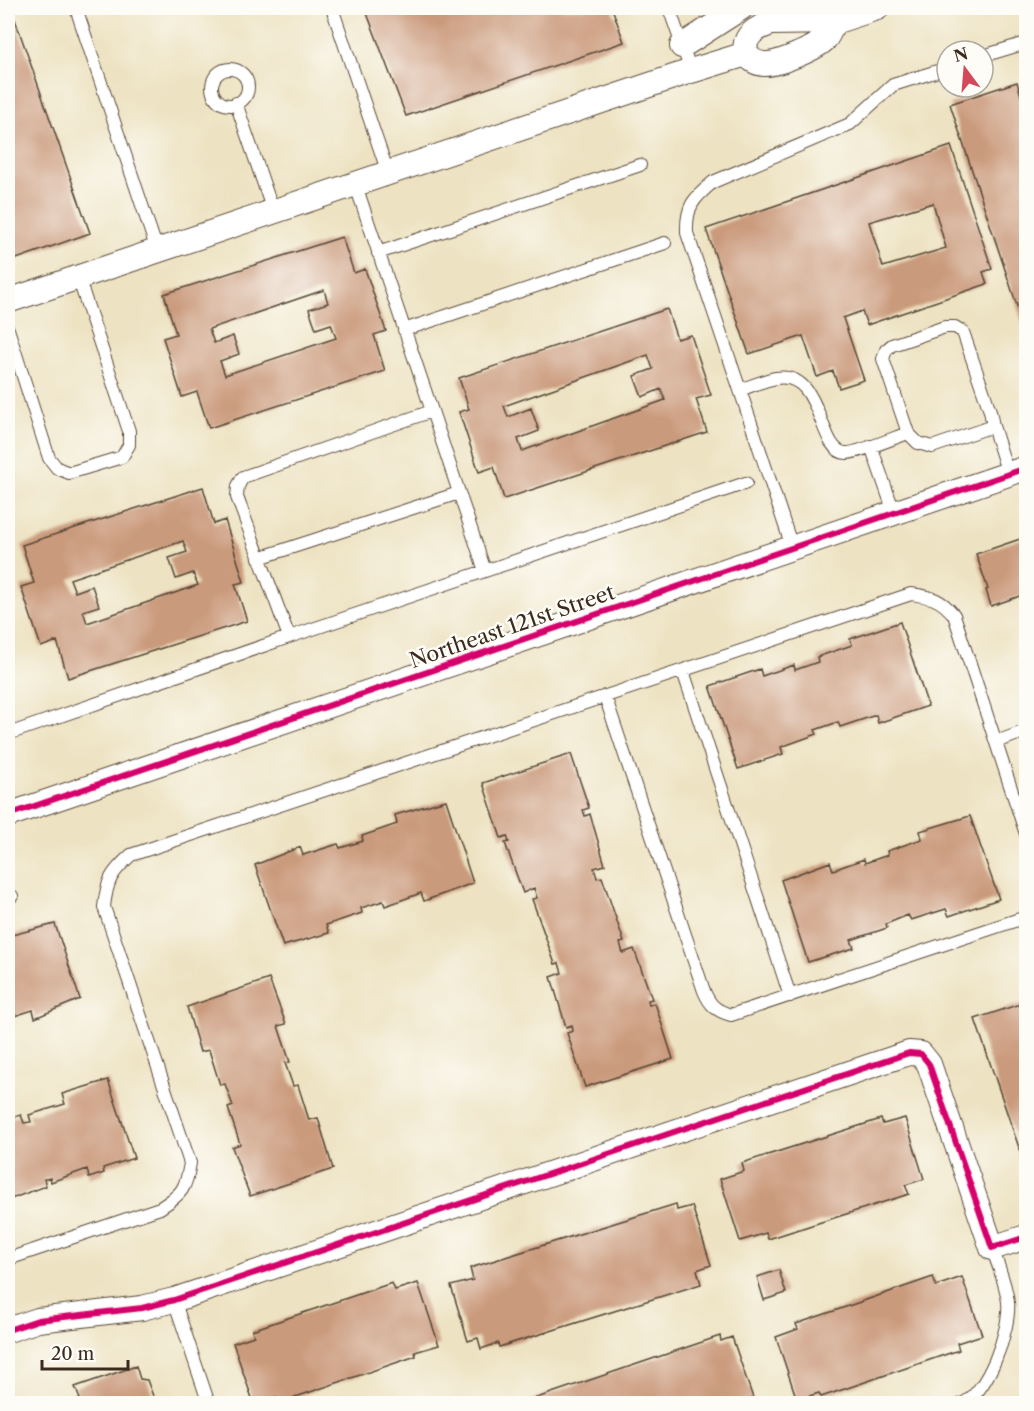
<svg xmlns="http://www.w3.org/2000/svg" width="1034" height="1411" font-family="'Libre Caslon Text',serif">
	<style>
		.building { fill: #ca9a7b; fill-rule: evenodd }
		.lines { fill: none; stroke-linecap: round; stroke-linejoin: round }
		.lane-casing { stroke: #564636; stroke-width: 14 }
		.street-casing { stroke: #564636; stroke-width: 26 }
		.lane { stroke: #fff; stroke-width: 12 }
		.street { stroke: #fff; stroke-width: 24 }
		.cycleway-casing { stroke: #fdfcf7; stroke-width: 10 }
		.cycleway { stroke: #d6006c; stroke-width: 6 }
		.labels { text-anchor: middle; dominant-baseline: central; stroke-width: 5; stroke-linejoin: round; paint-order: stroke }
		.street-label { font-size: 21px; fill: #3b2a1e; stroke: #fdfcf7 }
	</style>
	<rect width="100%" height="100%" fill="#fdfcf7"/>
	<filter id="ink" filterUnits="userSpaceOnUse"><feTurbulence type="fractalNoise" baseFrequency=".0167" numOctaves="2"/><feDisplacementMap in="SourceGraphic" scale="12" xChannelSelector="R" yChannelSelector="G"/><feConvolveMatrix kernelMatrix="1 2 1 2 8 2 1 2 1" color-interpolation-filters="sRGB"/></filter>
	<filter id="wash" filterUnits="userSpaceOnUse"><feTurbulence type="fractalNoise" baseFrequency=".008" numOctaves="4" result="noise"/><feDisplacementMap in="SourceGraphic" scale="24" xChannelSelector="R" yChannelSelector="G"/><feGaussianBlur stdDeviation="1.35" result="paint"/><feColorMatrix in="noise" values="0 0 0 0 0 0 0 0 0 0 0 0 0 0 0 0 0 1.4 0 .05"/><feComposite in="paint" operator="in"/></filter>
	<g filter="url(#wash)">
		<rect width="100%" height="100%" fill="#ede2c1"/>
		<g id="blocks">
			<!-- building -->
			<path class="building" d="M8,8h3l79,225 -82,29z
				M365,8h247l12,34 -218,74z
				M1017,82l9,30v221l-76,-229z
				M951,146l41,123 -9,3 4,12 -120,41 -5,-14 -19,7 21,62 -25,8 -6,-17 -16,6 -14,-41 -54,18 -43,-125zM933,203l13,45 -63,19 -14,-45z
				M342,237l12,36 11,-4 21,62 -12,4 11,36 -176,57 -12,-36 -15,5 -19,-59 13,-4 -12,-40zM324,290l4,13 -19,6 7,20 15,-5 5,14 -111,37 -5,-14 19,-7 -6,-18 -19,7 -5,-14z
				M667,309l10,30 14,-4 20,60 -15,4 11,33 -203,67 -10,-32 -15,5 -20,-60 10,-3 -10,-31zM648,355l5,14 -19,7 8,21 19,-8 4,11 -143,51 -4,-12 21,-8 -8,-23 -23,9 -4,-11z
				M203,487l11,37 11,-4 19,62 -9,2 12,37 -179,57 -11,-37 -16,6 -20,-60 13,-4 -12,-38zM183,541l4,11 -18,6 7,21 17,-6 5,12 -111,38 -4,-12 16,-5 -7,-20 -17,6 -5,-13z
				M1026,537v57l-35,12 -5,-16 2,-1 -12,-35z
				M900,622l28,84 -50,17 -2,-8 -36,12 -2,-5 -23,8 2,4 -36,13 2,7 -45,15 -28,-83 50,-17 2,7 32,-11 1,5 23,-8 -1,-5 35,-12 -2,-6z
				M571,754l18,54 -6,2 2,6 5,-2 15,51 -11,3 3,10 5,-1 22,65 -4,1 3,10 11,-4 18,50 -4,1 1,5 6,-2 18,56 -88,28 -18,-54 6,-2 -1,-6 -6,2 -15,-50 11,-4 -3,-10 -4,1 -23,-65 5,-1 -3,-10 -11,5 -18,-50 4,-1 -2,-6 -6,2 -18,-55z
				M446,800l27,83 -49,18 -3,-8 -36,13 -2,-5 -22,7 1,5 -36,12 3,8 -46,13 -28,-81 45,-18 3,8 35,-11 2,4 23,-7 -1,-5 35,-12 -2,-9z
				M970,816l29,83 -50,17 -3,-7 -35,11 -3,-5 -22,9 1,4 -36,12 3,8 -46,14 -27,-82 49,-18 3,8 31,-11 1,4 23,-8 -1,-4 35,-12 -2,-8z
				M55,924l25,75 -45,19 -2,-8 -25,8v-72l2,-1 -2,-9z
				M269,979l17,45 -8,2 12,36 -5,1 8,23 5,-1 11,35 9,-2 15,51 -83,27 -18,-49 8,-3 -12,-36 5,-2 -8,-22 -5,1 -11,-35 -9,2 -13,-45z
				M1026,1002v166l-51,-149z
				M108,1080l26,78 -31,10 1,5 -15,5 -2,-9 -36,13 -1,-4 -6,1 2,7 -38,14v-81l13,-4 3,8 7,-1 -2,-7 36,-11 -3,-10z
				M905,1118l19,61 -19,6 4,9 -141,45 -2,-6 -26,8 -20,-62 24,-8 -2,-8 139,-44 2,5z
				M676,1204l1,6 15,-4 19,59 -14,5 4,14 -202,63 -1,-4 -17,6 -3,-11 -10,3 -17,-55 22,-6 -3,-12z
				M779,1270l7,23 -22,7 -7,-23z
				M933,1277l3,9 26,-9 20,58 -25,8 2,7 -138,47 -2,-4 -22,7 -21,-63 22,-8 -2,-5z
				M392,1283l3,7 23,-7 21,62 -24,7 1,4 -138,47 -2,-6 -22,7 -21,-61 21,-7 -2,-6z
				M720,1336l1,5 11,-4 21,61 -12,4 1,2h-223z
				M136,1366l4,13 7,1 9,24h-87l11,-5 -5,-12z"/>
		</g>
	</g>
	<g filter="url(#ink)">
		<use href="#blocks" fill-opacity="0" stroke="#564636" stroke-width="1.5"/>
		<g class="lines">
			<defs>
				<path id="lane" d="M76,8l81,242
					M332,8l56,165
					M669,8l22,63
					M983,56l43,-13
					M212 87a18 18 0 1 1 36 0a18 18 0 1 1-36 0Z
					M236,103l37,108
					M378,253l262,-88
					M8,329l41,129 8,10 12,5 53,-16 7,-12v-14l-51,-154
					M404,330l261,-87
					M740,390l-53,-157c-1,-27 6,-34 26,-51l137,-58 43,-39 54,-17
					M432,411l53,160
					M908,433l10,10 14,4 61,-21
					M871,446l23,66
					M792,547l-52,-157c11,-4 24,-10 36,-12 48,-8 41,74 70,75 10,1 50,-16 62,-20l-25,-74 3,-9 6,-5 53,-18h10l8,5 27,79 3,15 15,48
					M259,558l200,-65
					M289,637l-52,-140 1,-11 5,-9 189,-66 -77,-228
					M683,671l107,325
					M605,696l99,295c6,15 13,20 27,24l295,-98
					M8,734l281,-97 457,-154
					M996,742l30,-11
					M8,897l4,-1
					M8,1259l152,-51c22,-14 26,-19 30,-45l-86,-256c3,-27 7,-34 27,-52l780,-261c20,3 29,4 43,21l72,219
					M174,1300l35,104
					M961,1404c26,-9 50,-75 47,-102 -2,-18 -10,-37 -16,-54"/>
				<path id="street" d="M834,22c-3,6 -5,12 -9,17 -8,9 -48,26 -61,25 -16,-1 -25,-17 -13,-30 5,-6 13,-8 20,-11l63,-1 43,-14
					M682,46l59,-38
					M8,301l683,-230 55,-17
					M8,815l1018,-347
					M8,1330l30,-10 104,-12 32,-8 735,-247 12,1 8,10 63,184 34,-11"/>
			</defs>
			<!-- lane casing -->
			<use href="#lane" class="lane-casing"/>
			<!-- street casing -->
			<use href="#street" class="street-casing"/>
			<!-- lane -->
			<use href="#lane" class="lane"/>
			<!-- street -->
			<use href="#street" class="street"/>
			<defs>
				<path id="cycleway" d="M8,815l1018,-347
					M8,1330l30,-10 104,-12 32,-8 735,-247 12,1 8,10 63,184 34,-11"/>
			</defs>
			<!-- cycleway casing -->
			<use href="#cycleway" class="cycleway-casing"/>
			<!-- cycleway -->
			<use href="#cycleway" class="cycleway"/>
		</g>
	</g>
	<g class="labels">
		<!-- street labels -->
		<g class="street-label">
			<text transform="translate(512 626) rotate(-19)">Northeast 121st Street</text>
		</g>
	</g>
	<!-- margin -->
	<rect width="1034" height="1411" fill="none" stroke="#fdfcf7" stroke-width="30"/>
	<!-- north arrow -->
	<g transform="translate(965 69) rotate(344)"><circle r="28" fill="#fdfcf7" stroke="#afa8a0" stroke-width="1.5"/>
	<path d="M0-4.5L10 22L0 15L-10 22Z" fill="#d1495b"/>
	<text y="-9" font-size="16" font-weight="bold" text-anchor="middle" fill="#3b2a1e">N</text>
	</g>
	<!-- scale -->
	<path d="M42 1360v9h86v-9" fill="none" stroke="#3b2a1e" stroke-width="3"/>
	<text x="51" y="1360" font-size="18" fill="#3b2a1e" stroke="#fdfcf7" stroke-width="4.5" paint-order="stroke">20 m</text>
</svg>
